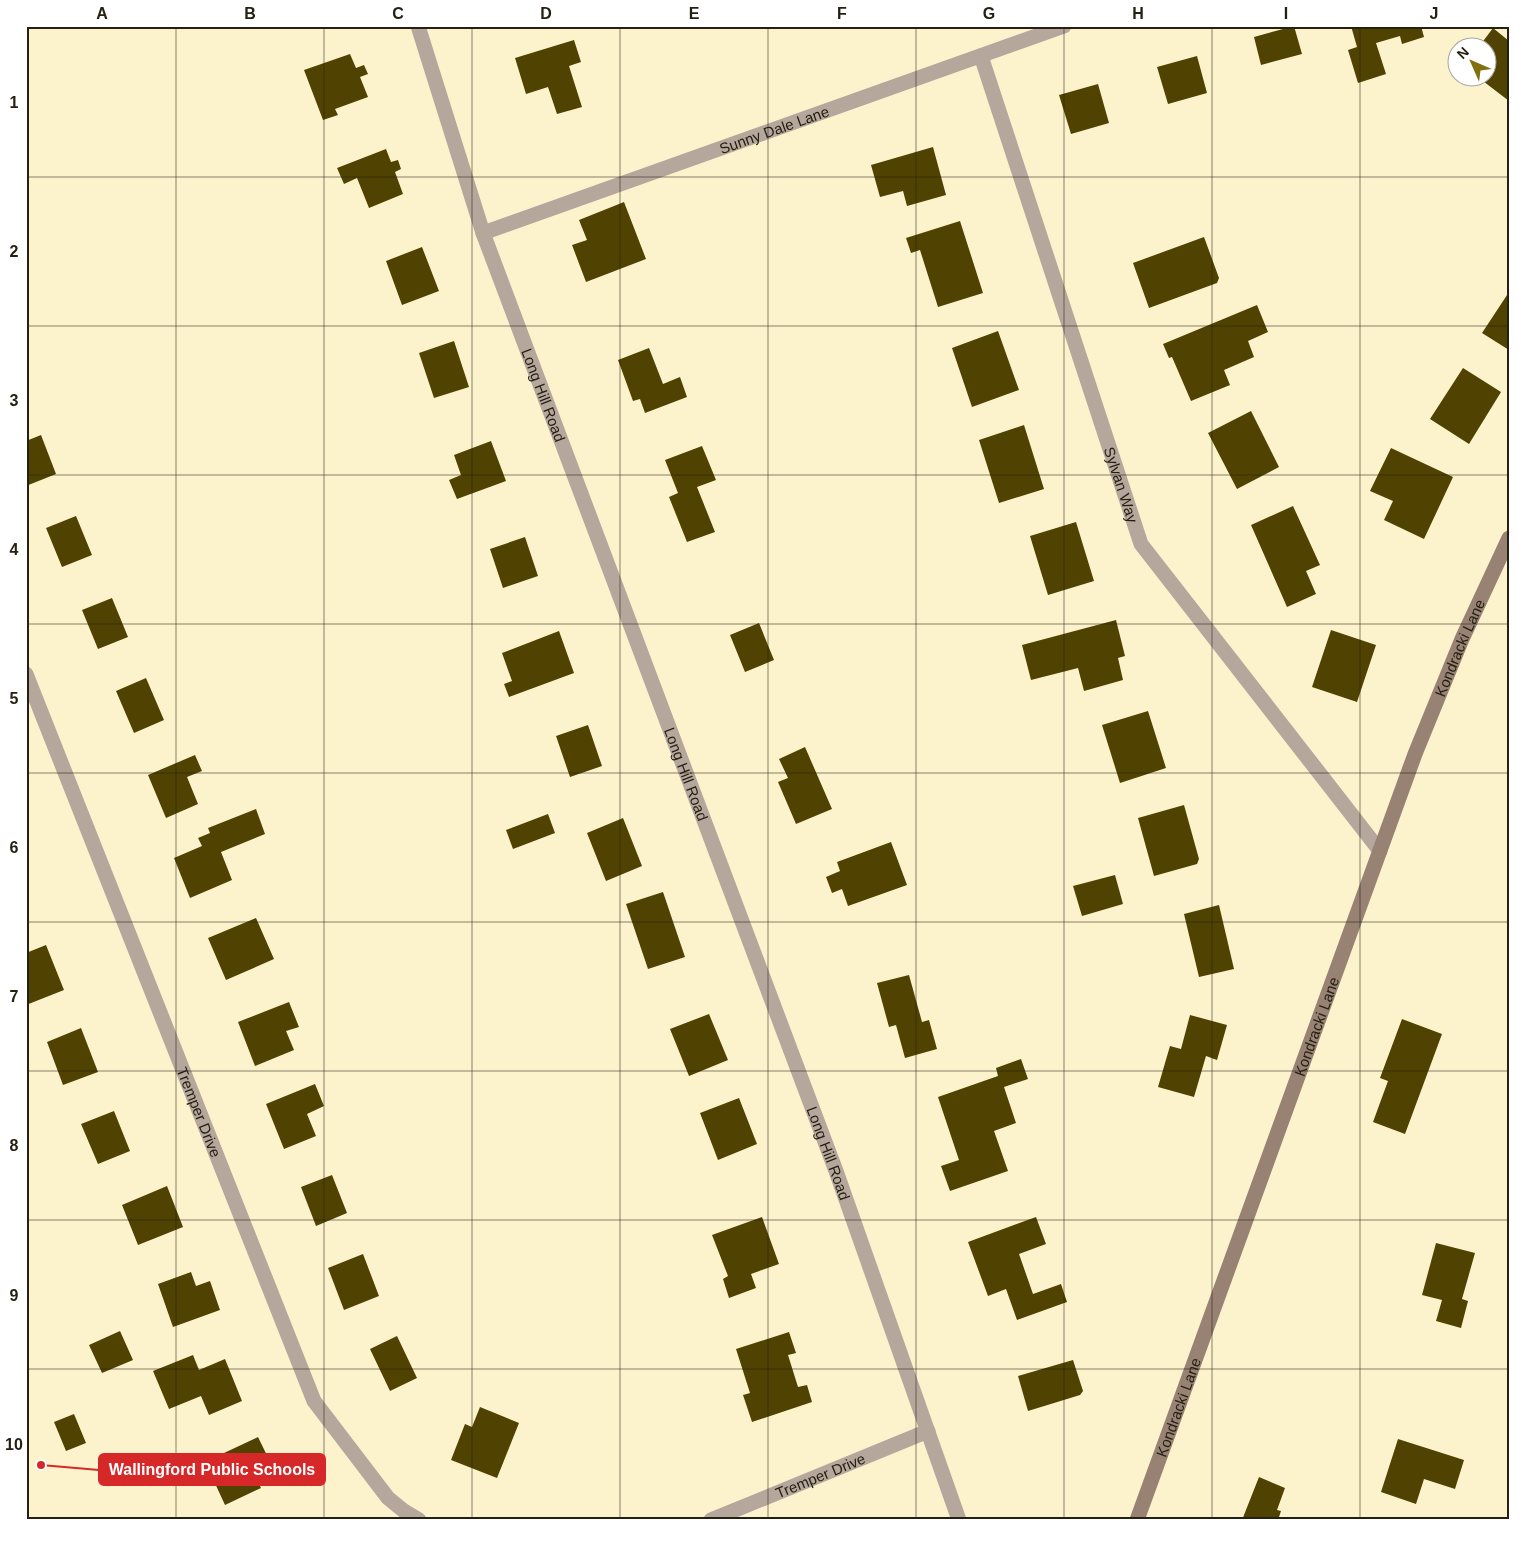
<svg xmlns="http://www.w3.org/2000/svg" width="1535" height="1546" font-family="Arial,sans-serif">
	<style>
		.building { fill: #504200 }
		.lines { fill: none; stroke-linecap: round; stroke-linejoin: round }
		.minor { stroke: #b6a79d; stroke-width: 15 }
		.secondary { stroke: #988274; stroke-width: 15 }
		.grid { fill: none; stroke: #242012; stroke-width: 1; stroke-opacity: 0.55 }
		.labels { text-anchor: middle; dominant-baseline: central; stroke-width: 5; stroke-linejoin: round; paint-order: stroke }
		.street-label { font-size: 15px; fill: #242012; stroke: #fff }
		.leader { fill: none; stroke: #d62828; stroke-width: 2 }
		.callout-dot { fill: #d62828; stroke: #fff; stroke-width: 2 }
		.callout { fill: #d62828; stroke: #d62828; stroke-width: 2 }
		.callout-label { font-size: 16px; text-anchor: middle; font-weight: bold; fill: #fff }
		.neatline { fill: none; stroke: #242012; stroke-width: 2 }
		.grid-label { font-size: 16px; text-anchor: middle; font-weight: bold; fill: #242012 }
	</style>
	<rect width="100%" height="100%" fill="#fcf3cd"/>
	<!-- building -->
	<path class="building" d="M1294,26l8,28 -41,11 -7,-28z
		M1351,26h70l3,11 -22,7 -2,-8 -24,7 10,31 -28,9 -10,-33 9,-3z
		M1493,28l16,13v60l-30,-23h9v-30h-10z
		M574,40l7,22 -12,4 13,41 -25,7 -9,-27 -22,7 -11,-36z
		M350,54l6,14 8,-3 4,9 -8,3 8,20 -33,12 3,6 -15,5 -19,-50z
		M1197,56l10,37 -39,11 -11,-37z
		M1098,84l11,39 -38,11 -12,-39z
		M933,147l13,48 -39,11 -4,-15 -23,6 -9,-32z
		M386,149l5,13 7,-2 3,9 -6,3 8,22 -34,14 -12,-30 -13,6 -7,-16z
		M624,202l22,57 -60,23 -14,-37 15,-5 -8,-20z
		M960,221l23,72 -45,14 -18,-57 -9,3 -5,-15z
		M1204,237l15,41 -2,5 -68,25 -16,-45z
		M422,247l17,44 -37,14 -16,-44z
		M1509,292v58l-27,-17z
		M1257,305l11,27 -20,9 6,16 -30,13 6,15 -39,16 -19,-44 -3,1 -6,-14z
		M998,331l21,59 -47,17 -20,-59z
		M454,341l15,46 -35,11 -15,-45z
		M649,348l14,36 17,-7 7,20 -42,16 -5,-14 -7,2 -15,-41z
		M1463,368l38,24 -32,52 -39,-25z
		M1251,411l28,56 -42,22 -29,-56z
		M1024,425l20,64 -45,14 -20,-63z
		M41,435l15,39 -30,12v-45z
		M491,441l15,40 -49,18 -8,-19 12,-5 -7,-20z
		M702,446l14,34 -19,7 18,45 -28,10 -18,-45 9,-4 -13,-33z
		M1391,448l62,29 -29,62 -40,-19 9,-19 -23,-10z
		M1293,506l27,59 -14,6 10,23 -29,13 -36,-82z
		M76,516l16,39 -30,12 -16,-39z
		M1076,522l18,59 -46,14 -18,-59z
		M525,537l13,39 -35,12 -13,-39z
		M112,598l16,39 -30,12 -16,-39z
		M1116,620l9,36 -7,2 5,22 -39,11 -6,-23 -47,12 -9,-35z
		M759,623l15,37 -29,12 -15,-37z
		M1331,630l45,15 -19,57 -45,-15z
		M559,631l15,42 -65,24 -5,-13 8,-3 -10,-28z
		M146,678l18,42 -30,13 -18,-42z
		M1148,711l18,57 -46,15 -18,-58z
		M588,725l14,41 -32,11 -14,-41z
		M805,747l27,62 -36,15 -18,-42 10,-4 -9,-19z
		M195,755l7,16 -15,6 11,27 -32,14 -18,-43z
		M1184,805l15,54 -2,5 -43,12 -16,-58z
		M256,809l9,25 -44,18 11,28 -42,18 -16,-40 28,-12 -4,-8 12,-5 -2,-5z
		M548,814l7,19 -42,16 -7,-19z
		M623,818l19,48 -36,15 -19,-48z
		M891,842l16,43 -59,21 -6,-17 -10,4 -6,-16 14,-6 -3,-9z
		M1115,875l8,29 -41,12 -9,-30z
		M663,892l22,65 -37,12 -22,-65z
		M1219,905l15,64 -35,8 -15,-63z
		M256,918l18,41 -48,21 -18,-42z
		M46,945l18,45 -38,15v-52z
		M909,975l13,47 7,-2 8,29 -32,9 -9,-33 -7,2 -12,-44z
		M289,1002l10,25 -13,4 8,19 -39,16 -17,-44z
		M709,1014l19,46 -39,16 -19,-47z
		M1190,1015l37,10 -10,35 -11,-4 -12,41 -36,-10 12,-41 11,3z
		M1402,1019l40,15 -37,100 -32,-12 15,-41 -8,-3z
		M81,1028l17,44 -35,13 -16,-43z
		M1021,1059l7,20 -24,8 12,36 -22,8 14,40 -58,20 -9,-25 18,-6 -21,-63 60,-21 -2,-8z
		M315,1084l9,22 -17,8 9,22 -32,13 -18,-45z
		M739,1098l18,46 -39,16 -18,-47z
		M114,1111l16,40 -32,13 -17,-40z
		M332,1175l15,38 -31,13 -15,-39z
		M167,1186l16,41 -45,18 -16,-40z
		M762,1217l17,47 -28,10 5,14 -27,10 -6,-19 5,-3 -16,-41z
		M1036,1217l10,27 -27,10 14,40 28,-10 6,18 -50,18 -11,-31 -18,7 -20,-54z
		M1436,1243l39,10 -13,46 6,2 -7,27 -25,-7 6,-21 -20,-5z
		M363,1254l16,42 -35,14 -16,-42z
		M191,1272l5,14 14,-5 10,29 -47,17 -15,-43z
		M120,1331l13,29 -31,13 -13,-28z
		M789,1332l7,21 -8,2 10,32 9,-2 5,17 -60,20 -9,-27 7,-2 -14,-44z
		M397,1336l20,42 -27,13 -20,-42z
		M193,1355l6,15 26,-11 17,42 -33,14 -8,-19 -32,13 -16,-38z
		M1073,1360l10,31 -3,4 -52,16 -10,-35z
		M480,1407l39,16 -22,55 -46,-18 14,-36 7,3z
		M74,1414l12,29 -20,8 -12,-29z
		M258,1437l19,39 -18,8 2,4 -36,17 -12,-26 19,-9 -8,-17z
		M1398,1439l66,21 -9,29 -31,-10 -8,25 -35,-12z
		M1259,1477l26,11 -8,22 4,1 -3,9h-36z"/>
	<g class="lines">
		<!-- minor -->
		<g class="minor">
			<path id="s1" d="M418,26l65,207 353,938 123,349"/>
			<path id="s2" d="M981,56l160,488 239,307"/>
			<path id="s3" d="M483,233l581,-207"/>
			<path id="s4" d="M26,674l288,727 74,97 16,13 15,9"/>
			<path id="s5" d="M711,1520l217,-89"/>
		</g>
		<!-- secondary -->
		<path class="secondary" id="s6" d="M1137,1520l278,-766 47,-115 47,-101"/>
	</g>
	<!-- grid -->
	<path class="grid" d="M176,26v1494M324,26v1494M472,26v1494M620,26v1494M768,26v1494M916,26v1494M1064,26v1494M1212,26v1494M1360,26v1494M26,177h1483M26,326h1483M26,475h1483M26,624h1483M26,773h1483M26,922h1483M26,1071h1483M26,1220h1483M26,1369h1483"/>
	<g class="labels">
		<!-- street labels -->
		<g class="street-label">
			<text stroke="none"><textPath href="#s3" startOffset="309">Sunny Dale Lane</textPath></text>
			<text stroke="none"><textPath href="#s1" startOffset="390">Long Hill Road</textPath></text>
			<text stroke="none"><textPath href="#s2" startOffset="451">Sylvan Way</textPath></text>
			<text stroke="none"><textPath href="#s6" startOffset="930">Kondracki Lane</textPath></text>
			<text stroke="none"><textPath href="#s1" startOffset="795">Long Hill Road</textPath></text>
			<text stroke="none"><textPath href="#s6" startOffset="525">Kondracki Lane</textPath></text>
			<text stroke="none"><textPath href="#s4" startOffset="471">Tremper Drive</textPath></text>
			<text stroke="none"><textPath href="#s1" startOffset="1200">Long Hill Road</textPath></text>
			<text stroke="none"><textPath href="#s6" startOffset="120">Kondracki Lane</textPath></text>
			<text stroke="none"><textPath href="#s5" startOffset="118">Tremper Drive</textPath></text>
		</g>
	</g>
	<!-- callouts -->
	<path class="leader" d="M41 1465L99 1470"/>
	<circle class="callout-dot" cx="41" cy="1465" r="5"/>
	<rect class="callout" x="99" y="1454" width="226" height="31" rx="5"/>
	<g class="callout-label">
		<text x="212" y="1475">Wallingford Public Schools</text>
	</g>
	<!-- border -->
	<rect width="1535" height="1546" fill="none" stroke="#ffffff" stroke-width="55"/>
	<!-- north arrow -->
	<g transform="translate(1472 62) rotate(315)"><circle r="24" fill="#ffffff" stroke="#a7a6a0"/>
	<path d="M0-4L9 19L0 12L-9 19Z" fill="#826f0d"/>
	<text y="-8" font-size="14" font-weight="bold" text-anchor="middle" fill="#242012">N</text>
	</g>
	<rect x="28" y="28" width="1480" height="1490" class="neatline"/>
	<g class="grid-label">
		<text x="102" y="19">A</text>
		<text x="250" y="19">B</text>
		<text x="398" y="19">C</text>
		<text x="546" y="19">D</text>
		<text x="694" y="19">E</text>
		<text x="842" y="19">F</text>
		<text x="989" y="19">G</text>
		<text x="1138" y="19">H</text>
		<text x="1286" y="19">I</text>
		<text x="1434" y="19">J</text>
		<text x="14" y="108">1</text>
		<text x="14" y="257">2</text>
		<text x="14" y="406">3</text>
		<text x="14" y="555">4</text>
		<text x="14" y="704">5</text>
		<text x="14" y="853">6</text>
		<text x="14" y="1002">7</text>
		<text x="14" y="1151">8</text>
		<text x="14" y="1301">9</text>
		<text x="14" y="1450">10</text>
	</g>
</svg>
